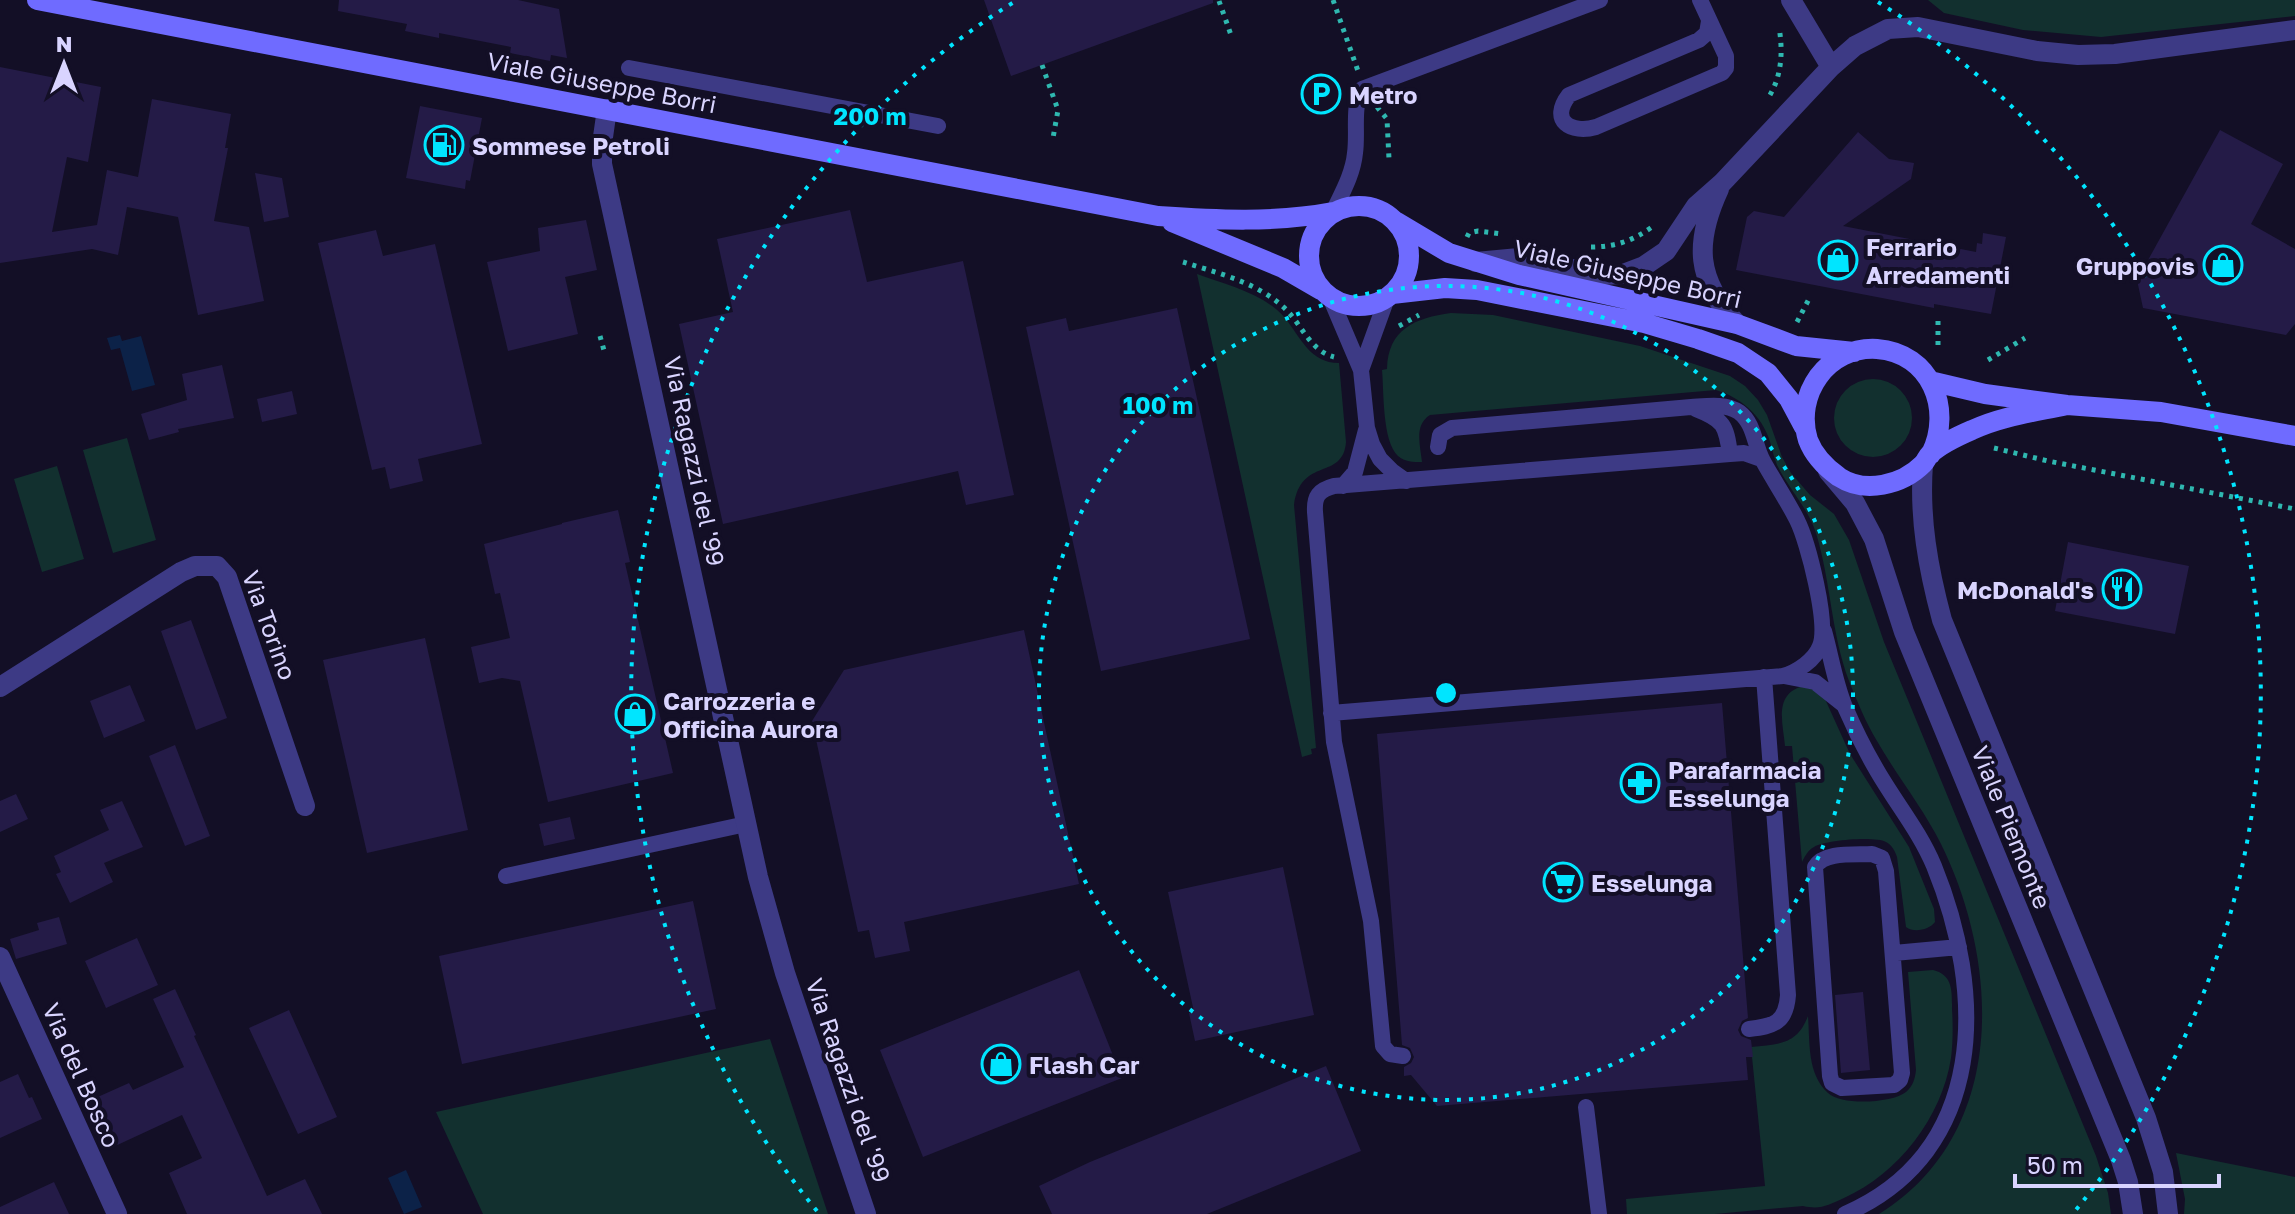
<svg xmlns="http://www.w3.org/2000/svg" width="2295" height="1214" font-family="'Golos Text',sans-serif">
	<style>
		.green { fill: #12302f }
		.water { fill: #0c2248 }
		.building { fill: #241b47 }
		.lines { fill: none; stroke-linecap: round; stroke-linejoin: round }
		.path { stroke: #2fb8b0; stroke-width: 5; stroke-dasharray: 4 6; stroke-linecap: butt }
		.service { stroke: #3d3a85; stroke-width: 16 }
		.minor { stroke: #3d3a85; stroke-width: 20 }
		.tertiary { stroke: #3d3a85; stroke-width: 20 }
		.secondary { stroke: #6f6bff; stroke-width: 20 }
		.ring { fill: none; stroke: #00e5ff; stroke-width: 4; stroke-dasharray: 4 8 }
		.labels { text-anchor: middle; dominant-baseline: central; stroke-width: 8; stroke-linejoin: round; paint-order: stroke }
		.street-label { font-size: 24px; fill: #d9d4ff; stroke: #130f26 }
		.poi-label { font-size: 24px; font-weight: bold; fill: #d9d4ff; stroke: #130f26; text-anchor: start }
		.centre { fill: #00e5ff; stroke: #130f26; stroke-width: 4 }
		.ring-label { font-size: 24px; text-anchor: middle; font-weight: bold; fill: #00e5ff; stroke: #130f26; stroke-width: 8; stroke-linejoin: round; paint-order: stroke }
	</style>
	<rect width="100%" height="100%" fill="#130f26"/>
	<!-- green -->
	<path class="green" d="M1928,0h367v16l-194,21 -78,-7 -79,-17z
		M1197,274c29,11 67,19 88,44 16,20 25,45 54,45l7,79c-3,39 -45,14 -52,63l22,243 -5,1 1,5 -10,3z
		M1451,313l42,2 147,31 90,30 15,10 13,14 9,15 15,42 9,16 19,22 24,19 15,26 35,102 212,514 12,37 3,21h-232c128,-79 122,-248 62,-370 -18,-36 -44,-68 -64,-103 -11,-18 -20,-40 -28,-60 -18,-48 -18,-99 -33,-148 -8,-25 -27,-44 -39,-68 -4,-9 -5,-19 -9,-29 -9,-23 -29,-39 -52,-46l-286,25c-16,10 -10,29 -8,47 -9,0 -17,0 -24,-6 -16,-15 -14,-65 -16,-86l5,-1c1,-40 28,-51 64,-56z
		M1834 418a39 39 0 1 1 78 0a39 39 0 1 1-78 0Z
		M127,438l29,102 -43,13 -30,-103z
		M57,466l27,93 -42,13 -28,-93z
		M1800,687l14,1 11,11 25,55 59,93 25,62 1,13c-6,8 -21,11 -29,5l-9,-70c-2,-6 -5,-12 -11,-15 -11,-6 -61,-2 -72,5 -6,3 -9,9 -12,15l-10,-116h-7c-2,-22 -11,-50 15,-59z
		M1933,970c20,5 19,21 19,39 1,16 1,33 -1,49 -9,59 -53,116 -107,140 -16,7 -23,12 -41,8l-88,8h-88l-1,-15 139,-13 -14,-139c28,-3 46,-2 57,-31 2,26 -1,58 20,77 13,13 65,10 78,-1 7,-6 9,-13 10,-22l-8,-98z
		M770,1039l58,175h-345l-47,-102z
		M2176,1153l119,24v37h-111l1,-15z"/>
	<!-- water -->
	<path class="water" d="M120,335l2,6 19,-5 14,49 -23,6 -12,-43 -9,2 -4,-12z
		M406,1170l16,37 -18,7 -16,-36z"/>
	<!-- building -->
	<path class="building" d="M339,0h179l41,9 8,49 -16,-3 -1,6 -40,-8 1,-6 -72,-14v5l-34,-7 2,-7 -69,-13z
		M984,0h229v3l-202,73z
		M0,67l101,20 -13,75 -21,-5 -15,75 45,-7 10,-55 31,7 14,-78 79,15 -6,34h3l-14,73 35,6 15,74 -66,14 -20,-98 -51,-10 -9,48 -26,-6 -92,14z
		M420,106l62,12 -12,63 -4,-1 -1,9 -59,-11z
		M2220,130l63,34 -32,60 44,25v75l-9,11 -143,-27 -6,-28z
		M1858,132l31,27 25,4 -3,16 -68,47 133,26 1,-9 5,1 1,-11 23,4 -15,77 -57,-10v4l-198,-38 11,-53 7,-6 30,6z
		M255,173l27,5 7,39 -25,5z
		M850,210l17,72 96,-21 51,234 -48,10 -8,-34 -235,53 -44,-200 54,-12 -16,-73z
		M586,220l11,50 -32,7 13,57 -70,17 -21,-89 53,-11 -2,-23z
		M376,230l7,26 52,-12 47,200 -64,15 5,22 -33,8 -5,-22 -13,3 -54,-227z
		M1177,308l73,331 -149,32 -75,-344 40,-9 3,13z
		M222,365l12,53 -56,11 1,3 -30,8 -8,-26 46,-14 -5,-26z
		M292,391l5,23 -35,8 -5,-23z
		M618,510l12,52 -5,1 48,210 -125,29 -28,-121 -18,-3 -23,5 -8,-36 39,-9 -10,-45 -5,1 -11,-50 78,-20v-1z
		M2068,542l121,24 -14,68 -120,-23z
		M191,620l36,98 -31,12 -35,-99z
		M1024,630l55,254 -175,38 6,29 -35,7 -6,-28 -11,2 -46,-211 32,-51z
		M425,638l43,192 -101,23 -44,-193z
		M130,685l15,36 -41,17 -14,-37z
		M1722,703l26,315 -6,3 -4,9 3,6 10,4 2,17h-7l2,23 -311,26 -26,-31 -7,1v-9l7,-4 3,-6 -4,-9 -8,-3 -25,-311z
		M175,745l35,91 -25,10 -36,-90z
		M16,794l12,25 -28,13v-31z
		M122,801l21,46 -39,16 9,19 -43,21 -14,-29 5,-2 -7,-16 55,-26 -9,-20z
		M570,817l5,22 -31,7 -5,-22z
		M1283,867l31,148 -119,26 -6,-28 5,-1 -26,-120z
		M693,901l23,108 -254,55 -23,-108z
		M59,917l8,27 -51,15 -6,-20 29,-9 -2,-7z
		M137,938l21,47 -52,23 -21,-47z
		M1079,970l43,108 -199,79 -43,-107z
		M175,989l21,46 -2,1 73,160 38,-17 17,35h-135l-18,-41 33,-15 -20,-43 -69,32 -22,-47 38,-17 4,7 51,-23 -31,-68z
		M1863,992l7,78 -29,3 -6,-78z
		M289,1010l48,107 -39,17 -49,-106z
		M1326,1066l35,85 -154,63h-155l-13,-28 51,-24z
		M18,1074l11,24 3,-1 10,22 -42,19v-56z
		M54,1182l15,32h-69v-7z"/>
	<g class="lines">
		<!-- path -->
		<path class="path" d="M1333,0l25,71
			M1219,1l12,34
			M1042,65l16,45 -5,28
			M1770,95c12,-21 13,-44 9,-68
			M1377,107l10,12 2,40
			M1467,237l2,-4 9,-2 24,3
			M1591,247c24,0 41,-6 61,-20
			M1183,262c32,10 72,20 98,43 20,16 27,45 53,52
			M1938,321v28
			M1797,322l13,-25
			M1399,326l20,-11
			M600,336l5,18
			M1988,360l37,-22
			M1994,448l54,13 247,48"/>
		<!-- service -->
		<path class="service" d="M1700,0l26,56v12l-4,5 -126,54c-25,7 -47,-6 -27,-32l130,-55 8,-7 2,-12
			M629,68l309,58
			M1333,212c9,-19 20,-38 22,-59 3,-20 -3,-46 7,-64l238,-89
			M1330,297l31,73
			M1387,298l-26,72 6,58 5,16 8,15 12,12 14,10
			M1696,409c28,11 30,16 34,45
			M1343,486l12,-14 11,-42
			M1824,631c7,25 11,52 21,76 9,21 19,41 30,60 19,34 44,63 59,99 51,125 55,285 -89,348
			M1784,676l31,6 29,23
			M1331,713l452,-37c14,-4 32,-16 37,-30 9,-22 -12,-104 -23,-126 -10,-20 -23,-39 -34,-59 -9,-16 -8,-37 -24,-49 -14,-9 -32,-6 -48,-5l-239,21 -12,7 -2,12
			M1872,854l10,4 4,13 16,202 -2,7 -6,5 -52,3 -10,-5 -2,-7 -15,-209c9,-16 40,-12 57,-13z
			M506,876l240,-52
			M1894,953l65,-6
			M1749,1029c25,-3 37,-6 39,-34l-24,-318
			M1403,1056l-13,-2 -7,-8 -12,-125 -37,-179 -19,-230c-1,-16 4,-22 19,-26l396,-32 14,-1 17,6
			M1586,1107l13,107"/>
		<!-- minor -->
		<path class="minor" d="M1791,0l40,67
			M607,109l-5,35v20l156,713 27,96 81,241
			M1719,189c-25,54 -23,91 18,135
			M1476,262l43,-4 83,17 21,-1 21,-8 22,-15 30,-45 26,-23 109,-116 24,-21 33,-17 30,-2 119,24 41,4 37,-1 180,-24
			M0,687l181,-115 14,-6h22l10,11 78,229
			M0,957l117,257"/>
		<!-- tertiary -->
		<path class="tertiary" d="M1923,464c-4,54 5,104 19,156l204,498 17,54 5,42
			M1828,471l27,32 19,36 30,93 217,528 7,22 5,32"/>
		<!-- secondary -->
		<path class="secondary" d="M37,0l1121,216c58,4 117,7 175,-4
			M1309 256a50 50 0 1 1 100 0a50 50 0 1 1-100 0Z
			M1172,222l111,46 38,22
			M1397,222l52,31 70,22 218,49 59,22 58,6
			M1392,294l53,-6 32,2 167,33 54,16 40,14 30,20 21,26 15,28
			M1930,381l55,13 82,11 94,7 134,24
			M1931,454c22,-45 0,-101 -54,-105 -50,-3 -83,46 -69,91 6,16 17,27 31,37 26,17 63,8 84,-13 3,-3 4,-7 7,-10 11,-10 28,-18 42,-24 30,-14 63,-18 95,-25"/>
	</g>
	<!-- distance rings -->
	<g class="ring">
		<circle cx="1446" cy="693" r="407"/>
		<path d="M817 1211A815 815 0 0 1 1014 2M1878 2A815 815 0 0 1 2075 1211"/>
	</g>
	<!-- icons -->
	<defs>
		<symbol id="parking-ring" viewBox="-11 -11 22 22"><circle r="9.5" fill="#130f26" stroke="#00e5ff" stroke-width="1.5"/><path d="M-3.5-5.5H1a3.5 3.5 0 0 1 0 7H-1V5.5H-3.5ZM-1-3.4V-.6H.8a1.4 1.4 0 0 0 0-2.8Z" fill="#00e5ff"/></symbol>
		<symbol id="fuel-ring" viewBox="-11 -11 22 22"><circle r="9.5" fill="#130f26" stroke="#00e5ff" stroke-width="1.5"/><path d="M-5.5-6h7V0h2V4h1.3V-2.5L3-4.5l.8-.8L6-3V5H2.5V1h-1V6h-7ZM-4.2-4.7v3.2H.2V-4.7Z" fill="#00e5ff"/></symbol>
		<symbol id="shop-ring" viewBox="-11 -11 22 22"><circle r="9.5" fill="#130f26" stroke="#00e5ff" stroke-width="1.5"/><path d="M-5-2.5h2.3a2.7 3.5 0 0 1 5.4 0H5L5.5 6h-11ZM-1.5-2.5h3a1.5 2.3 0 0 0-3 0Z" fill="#00e5ff"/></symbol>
		<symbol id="restaurant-ring" viewBox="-11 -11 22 22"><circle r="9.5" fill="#130f26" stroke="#00e5ff" stroke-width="1.5"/><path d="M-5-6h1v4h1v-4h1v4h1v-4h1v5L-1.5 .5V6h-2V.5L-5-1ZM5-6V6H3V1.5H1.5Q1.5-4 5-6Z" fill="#00e5ff"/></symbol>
		<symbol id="pharmacy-ring" viewBox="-11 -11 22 22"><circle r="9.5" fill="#130f26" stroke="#00e5ff" stroke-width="1.5"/><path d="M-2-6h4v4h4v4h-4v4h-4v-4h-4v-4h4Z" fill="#00e5ff"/></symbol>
		<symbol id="supermarket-ring" viewBox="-11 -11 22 22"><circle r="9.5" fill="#130f26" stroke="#00e5ff" stroke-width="1.5"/><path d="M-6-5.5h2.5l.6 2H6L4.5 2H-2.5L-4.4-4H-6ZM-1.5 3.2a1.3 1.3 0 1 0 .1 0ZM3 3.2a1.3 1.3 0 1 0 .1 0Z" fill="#00e5ff"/></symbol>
	</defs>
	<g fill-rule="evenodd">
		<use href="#parking-ring" x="1299" y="72" width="44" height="44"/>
		<use href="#fuel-ring" x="422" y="123" width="44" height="44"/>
		<use href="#shop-ring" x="1816" y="238" width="44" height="44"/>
		<use href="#shop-ring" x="2201" y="243" width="44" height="44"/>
		<use href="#restaurant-ring" x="2100" y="567" width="44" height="44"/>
		<use href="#shop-ring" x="613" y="692" width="44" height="44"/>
		<use href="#pharmacy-ring" x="1618" y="761" width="44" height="44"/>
		<use href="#supermarket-ring" x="1541" y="860" width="44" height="44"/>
		<use href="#shop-ring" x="979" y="1042" width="44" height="44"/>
	</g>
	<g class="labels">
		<!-- street labels -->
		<g class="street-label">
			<text transform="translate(602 82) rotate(11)">Viale Giuseppe Borri</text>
			<text transform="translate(1628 273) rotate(13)">Viale Giuseppe Borri</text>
			<text transform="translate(695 461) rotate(78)">Via Ragazzi del '99</text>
			<text transform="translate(270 625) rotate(70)">Via Torino</text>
			<text transform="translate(2012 827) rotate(68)">Viale Piemonte</text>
			<text transform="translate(82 1075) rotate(66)">Via del Bosco</text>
			<text transform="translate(849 1080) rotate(71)">Via Ragazzi del '99</text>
		</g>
		<!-- poi labels -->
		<g class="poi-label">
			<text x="1349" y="94">Metro</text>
			<text x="472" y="145">Sommese Petroli</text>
			<text x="1866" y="246">Ferrario<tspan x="1866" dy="28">Arredamenti</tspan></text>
			<text x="2195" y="265" text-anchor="end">Gruppovis</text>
			<text x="2094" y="589" text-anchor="end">McDonald's</text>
			<text x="663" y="700">Carrozzeria e<tspan x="663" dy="28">Officina Aurora</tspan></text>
			<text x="1668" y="769">Parafarmacia<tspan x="1668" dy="28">Esselunga</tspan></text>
			<text x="1591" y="882">Esselunga</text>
			<text x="1029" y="1064">Flash Car</text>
		</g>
	</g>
	<circle cx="1446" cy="693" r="12" class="centre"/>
	<g class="ring-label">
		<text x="870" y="125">200 m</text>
		<text x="1158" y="414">100 m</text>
	</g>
	<!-- north arrow -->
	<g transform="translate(64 64)" stroke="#130f26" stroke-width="6" paint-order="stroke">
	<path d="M0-6L14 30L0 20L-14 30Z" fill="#d9d4ff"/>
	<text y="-12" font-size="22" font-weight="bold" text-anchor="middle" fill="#d9d4ff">N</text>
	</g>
	<!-- scale -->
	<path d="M2015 1174v12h204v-12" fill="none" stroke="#d9d4ff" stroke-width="4"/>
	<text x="2027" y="1174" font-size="24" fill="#d9d4ff" stroke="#130f26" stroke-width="6" paint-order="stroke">50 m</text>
</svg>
